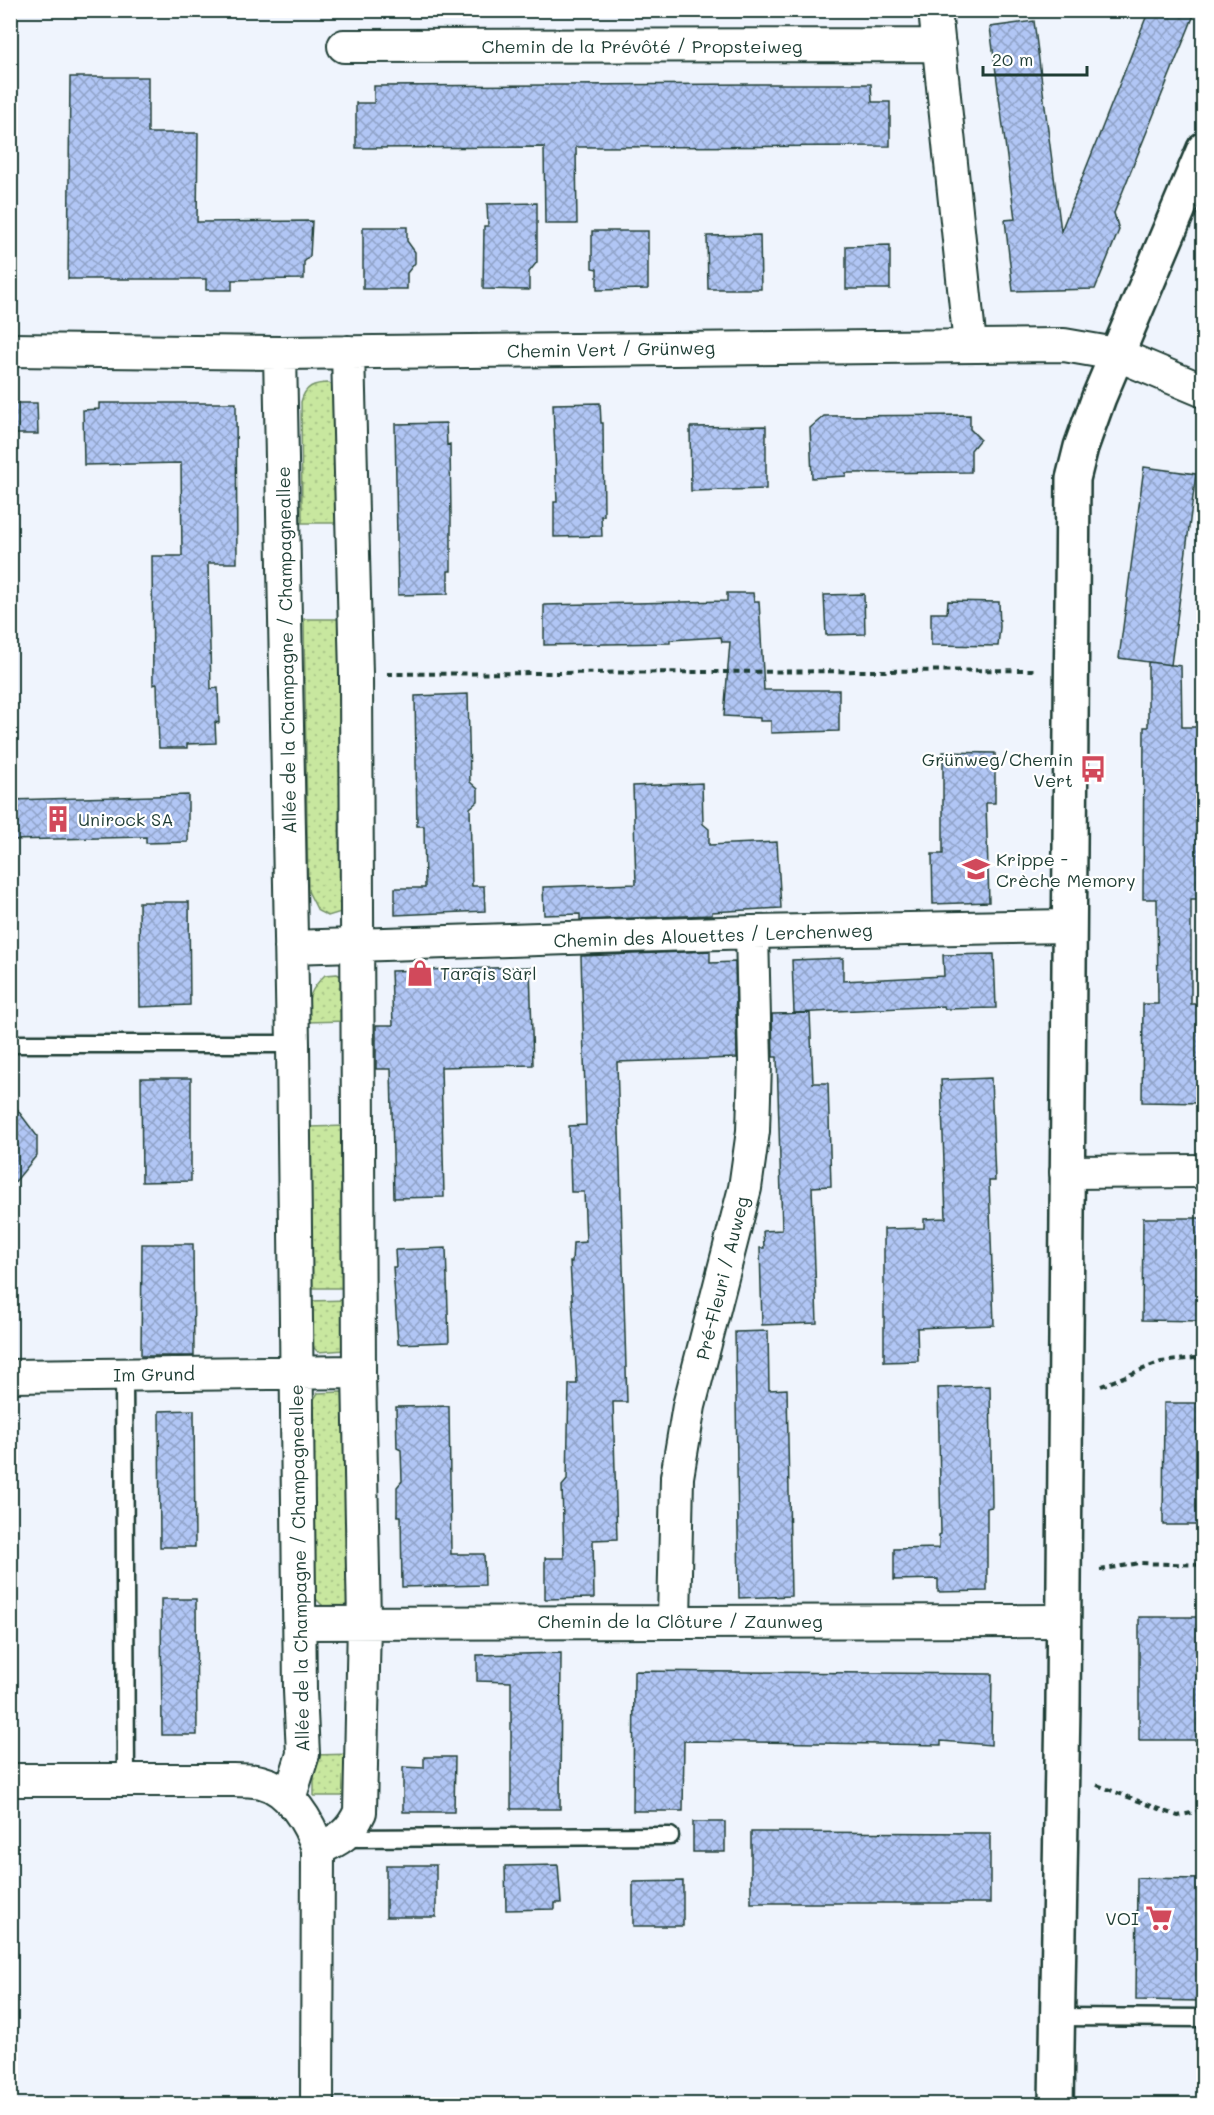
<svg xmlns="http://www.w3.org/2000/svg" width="1214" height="2115" font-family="Mali,sans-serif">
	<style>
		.grass { fill: url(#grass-dots); stroke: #74926a; stroke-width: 1.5 }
		.building { fill: url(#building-cross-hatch); stroke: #1f3d34; stroke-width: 1.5 }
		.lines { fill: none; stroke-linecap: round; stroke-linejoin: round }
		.lane-casing { stroke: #1f3d34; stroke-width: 21 }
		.street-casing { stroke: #1f3d34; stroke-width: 36 }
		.secondary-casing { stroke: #1f3d34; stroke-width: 38 }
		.path { stroke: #1f3d34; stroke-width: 4; stroke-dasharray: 6 4.5; stroke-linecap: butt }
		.lane { stroke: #fff; stroke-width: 16 }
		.street { stroke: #fff; stroke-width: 32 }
		.secondary { stroke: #fff; stroke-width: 33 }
		.labels { text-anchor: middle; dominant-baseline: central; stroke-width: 4.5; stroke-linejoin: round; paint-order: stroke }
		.street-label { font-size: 18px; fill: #1f3d34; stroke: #fff }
		.poi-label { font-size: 18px; fill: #1f3d34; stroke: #fff; text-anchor: start }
	</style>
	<defs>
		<pattern id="grass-dots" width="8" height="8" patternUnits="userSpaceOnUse" patternTransform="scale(1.5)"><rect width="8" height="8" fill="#c8e79f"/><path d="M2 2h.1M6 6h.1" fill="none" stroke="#abc78a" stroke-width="1.8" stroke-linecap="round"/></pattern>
		<pattern id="building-cross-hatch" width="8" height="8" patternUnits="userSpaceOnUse" patternTransform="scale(1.5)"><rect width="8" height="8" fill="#b1c6f5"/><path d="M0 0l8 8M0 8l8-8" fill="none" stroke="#8fa2c7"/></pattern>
	</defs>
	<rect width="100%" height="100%" fill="#eff4fd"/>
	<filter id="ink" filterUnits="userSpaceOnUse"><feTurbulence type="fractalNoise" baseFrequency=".0167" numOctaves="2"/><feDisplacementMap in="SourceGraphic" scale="12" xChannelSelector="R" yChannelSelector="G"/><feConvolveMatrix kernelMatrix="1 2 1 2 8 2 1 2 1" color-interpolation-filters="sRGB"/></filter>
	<g filter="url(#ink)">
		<!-- grass -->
		<path class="grass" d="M329,383l7,5 6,135h-40l-1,-121c4,-16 13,-19 28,-19z
			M304,619h39l-2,293 -13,4 -10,-5 -10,-20z
			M337,974l6,3 4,44 -41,1c0,-20 4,-33 19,-47z
			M348,1126l3,162h-41l-2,-161z
			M349,1300l-4,50 -27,2 -7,-7 -1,-44z
			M341,1392l4,1 5,210 -6,3h-21l-9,-9 -2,-195 6,-9z
			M354,1754l1,42h-41v-41z"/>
		<!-- building -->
		<path class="building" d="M1149,10h47l-82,203 5,17 -24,59 -82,2 -8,-71 10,-1 -25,-192 44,-6 27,210z
			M70,77h78v56h50l-1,89 115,-1 -2,35 -6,6v17l-72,1v10h-26v-11h-138z
			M760,84h111l1,18h18v44l-314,1 1,77h-32l-1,-77 -188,1v-45h18v-17z
			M537,203v59l-8,10v18l-46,-1 1,-63h4l-1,-22z
			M363,227h44v14l8,11v11l-8,10v16h-44z
			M592,231h56v58l-51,1v-21l-5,-1z
			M760,235l1,54h-53l-1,-53z
			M890,245v44h-44v-43z
			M10,403h27l1,31h-28z
			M99,403h137l1,160h-29l3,126 7,-1 1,35 -4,-1 1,21 -29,1v4h-28l-2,-64 -4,1 -1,-129h30l-1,-93 -97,2 -1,-55 16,-1z
			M600,403l1,20h2l1,93h-3l1,20 -48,1v-35h3l-4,-98z
			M970,415v14l10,10 -9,11v22l-125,1v3l-34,2 -2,-50 14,-12z
			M446,423l1,22 3,-1 1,73v54h-3v23l-50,1 -3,-171z
			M766,426v63l-75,2 -1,-64z
			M1144,467l52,7 -25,191 -52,-7z
			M727,593h26l1,8h5l5,89h75v41l-68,2v-12h-11v-3l-36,-2 6,-74h-8l-1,-5 -51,3v3l-126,2v-40l183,-4z
			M864,594l1,40 -39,1 -2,-40z
			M948,601l51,1 1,25 -2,19 -67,-1v-32h16z
			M1148,662l33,4 1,61h19v172h-10v105h12v99l-61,-1 1,-98h15l-1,-105h-14l1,-172h4z
			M468,694l2,88 8,7v12l-8,7 2,78h12l1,25 -90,4v-27h30l-1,-62h-7l-2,-130z
			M943,752l52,1v50h-9l3,99 -56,2 -1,-50h11z
			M702,783l1,41 6,5v16l68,-3 4,66 -69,4v3l-132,5v-6l-36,1 -1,-28 93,-3 -3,-98z
			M188,795v47l-42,1v-6l-136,3v-40z
			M139,902h50l1,103 -50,2z
			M710,951v12l25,-1 2,96 -120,4 10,340h-14l4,137 -24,1 1,58 -49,1v-41h19l-2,-72 5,-6 2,-96h8l-7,-122h2l1,-19 13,-1 -2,-50h-13l-2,-66 17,-1 -5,-169z
			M994,954l2,54 -51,1 -1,-3 -150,7 -2,-53 51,-2v23l101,-5 -1,-21z
			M530,967l3,98 -92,2 3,130 -50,1 -3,-129h-15v-44h17l-2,-54z
			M810,1013l3,70h15l3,103 -19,1 5,136 -55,2 -2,-77h4l-1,-17 19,-1 -5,-173h-4l-1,-43z
			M141,1078h50v103l-49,1z
			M991,1078l4,103h-6l5,144 -77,3 1,33 -34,1v-133l40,-1v-9l22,-1 -5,-138z
			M10,1100l27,36v19l-27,33z
			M1143,1218h60v103l-61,-1z
			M142,1244h51l1,112h-53z
			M446,1248l3,94 -51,2 -5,-77h3l-1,-17z
			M768,1331l1,59 18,-1 4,207 -52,2 -4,-266z
			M990,1386l2,121 -5,1v83l-49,1v-13l-44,1v-31l45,-1v-13l2,-1 -3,-146z
			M1164,1403h39v122h-40z
			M449,1406l2,148h33l1,31 -83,2 -1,-71h-4v-29l5,-6 -1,-31 -4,-2 -1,-41z
			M194,1410l1,137h-35l-1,-136z
			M161,1599h35l1,136h-35z
			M1139,1617h64v123h-64z
			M561,1653l-1,156h-49v-127l-34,-1v-26z
			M634,1671l358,3 -1,71 -50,-4v4l-257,-4 -1,70h-50z
			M424,1757h31l-1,55h-51v-45l21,1z
			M693,1822h32v30h-32z
			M751,1832l239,1v70h-239z
			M386,1865h50v52h-50z
			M558,1865l3,38h-6v6l-49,1 -1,-44z
			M1137,1878l66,1v122l-67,-1z
			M683,1881v45h-50v-44z"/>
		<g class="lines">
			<defs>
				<path id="lane" d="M10,1044h283
					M124,1374l2,406
					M343,1838l327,-2
					M1058,2017l146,1"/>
				<path id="street" d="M935,10l35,335
					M344,46l595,-1
					M10,350l270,3 784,-8 52,9 88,37
					M280,353l13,691 7,647 3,63 -14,45
					M291,947l461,-15 316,-6
					M1066,1172l138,-1
					M10,1376l349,-4
					M674,1621l3,-144 12,-71 56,-218 8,-57 2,-69 -3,-130
					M299,1623l763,-2
					M10,1780h223c9,0 19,0 28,2 29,7 49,41 57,67l-1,255
					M318,1849c21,-9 32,-15 42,-37l4,-190 -5,-250 -3,-697 -8,-323"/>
				<path id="secondary" d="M1056,2104l7,-400 10,-1225 8,-32 18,-50 105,-248"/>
			</defs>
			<!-- lane casing -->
			<use href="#lane" class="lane-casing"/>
			<!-- street casing -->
			<use href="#street" class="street-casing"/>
			<!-- secondary casing -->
			<use href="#secondary" class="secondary-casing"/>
			<!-- path -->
			<path class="path" d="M387,674l647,-4
				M1101,1386l60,-24 43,-5
				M1100,1570l39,-7 65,2
				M1097,1785l81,31 26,-6"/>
			<!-- lane -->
			<use href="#lane" class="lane"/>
			<!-- street -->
			<use href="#street" class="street"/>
			<!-- secondary -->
			<use href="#secondary" class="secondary"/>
		</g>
	</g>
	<!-- icons -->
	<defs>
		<symbol id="bus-bare" viewBox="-9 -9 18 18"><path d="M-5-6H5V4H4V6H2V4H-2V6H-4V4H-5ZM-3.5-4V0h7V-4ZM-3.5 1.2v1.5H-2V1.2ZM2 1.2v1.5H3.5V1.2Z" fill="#d1495b" stroke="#fff" stroke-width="2.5" paint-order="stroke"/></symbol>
		<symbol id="building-bare" viewBox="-9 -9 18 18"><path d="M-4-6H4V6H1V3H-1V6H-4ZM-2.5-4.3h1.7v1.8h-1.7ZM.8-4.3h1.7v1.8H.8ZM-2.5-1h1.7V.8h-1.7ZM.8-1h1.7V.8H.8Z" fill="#d1495b" stroke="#fff" stroke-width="2.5" paint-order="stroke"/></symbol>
		<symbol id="school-bare" viewBox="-9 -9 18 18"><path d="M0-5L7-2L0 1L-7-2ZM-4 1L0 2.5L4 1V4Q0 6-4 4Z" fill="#d1495b" stroke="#fff" stroke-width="2.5" paint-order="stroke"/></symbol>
		<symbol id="shop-bare" viewBox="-9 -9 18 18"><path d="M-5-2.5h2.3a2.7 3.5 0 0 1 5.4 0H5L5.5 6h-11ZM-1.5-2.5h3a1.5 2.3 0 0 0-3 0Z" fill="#d1495b" stroke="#fff" stroke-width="2.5" paint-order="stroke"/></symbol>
		<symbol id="supermarket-bare" viewBox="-9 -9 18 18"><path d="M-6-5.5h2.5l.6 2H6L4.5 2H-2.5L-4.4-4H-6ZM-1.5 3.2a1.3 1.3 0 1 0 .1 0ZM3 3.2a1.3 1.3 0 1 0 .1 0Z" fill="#d1495b" stroke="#fff" stroke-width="2.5" paint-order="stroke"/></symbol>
	</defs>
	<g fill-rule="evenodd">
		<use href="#bus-bare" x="1074" y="750" width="38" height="38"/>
		<use href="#building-bare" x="39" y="800" width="38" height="38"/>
		<use href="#school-bare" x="957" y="850" width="38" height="38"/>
		<use href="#shop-bare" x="401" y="954" width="38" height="38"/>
		<use href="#supermarket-bare" x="1140" y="1899" width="38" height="38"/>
	</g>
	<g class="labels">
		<!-- street labels -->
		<g class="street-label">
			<text x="642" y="46">Chemin de la Prévôté / Propsteiweg</text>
			<text transform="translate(611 349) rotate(-1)">Chemin Vert / Grünweg</text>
			<text transform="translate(286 650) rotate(-91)">Allée de la Champagne / Champagneallee</text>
			<text transform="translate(713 935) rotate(-2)">Chemin des Alouettes / Lerchenweg</text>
			<text transform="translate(722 1278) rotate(-76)">Pré-Fleuri / Auweg</text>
			<text transform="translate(154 1374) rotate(-1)">Im Grund</text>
			<text transform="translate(299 1568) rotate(-91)">Allée de la Champagne / Champagneallee</text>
			<text x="680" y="1621">Chemin de la Clôture / Zaunweg</text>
		</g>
		<!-- poi labels -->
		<g class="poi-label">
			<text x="1073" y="759" text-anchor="end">Grünweg/Chemin<tspan x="1073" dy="21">Vert</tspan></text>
			<text x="78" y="819">Unirock SA</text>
			<text x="996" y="859">Krippe -<tspan x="996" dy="21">Crèche Memory</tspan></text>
			<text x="440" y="973">Tarqis Sàrl</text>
			<text x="1139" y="1918" text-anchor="end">VOI</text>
		</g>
	</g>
	<!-- margin -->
	<rect width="1214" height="2115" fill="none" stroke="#fff" stroke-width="36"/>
	<rect x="18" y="18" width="1178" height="2079" fill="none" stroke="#1f3d34" stroke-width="2" filter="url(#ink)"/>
	<!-- scale -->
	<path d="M983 66v9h104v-9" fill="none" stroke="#1f3d34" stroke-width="3"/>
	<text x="992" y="66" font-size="18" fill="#1f3d34" stroke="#ffffff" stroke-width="4.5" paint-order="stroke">20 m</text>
</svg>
